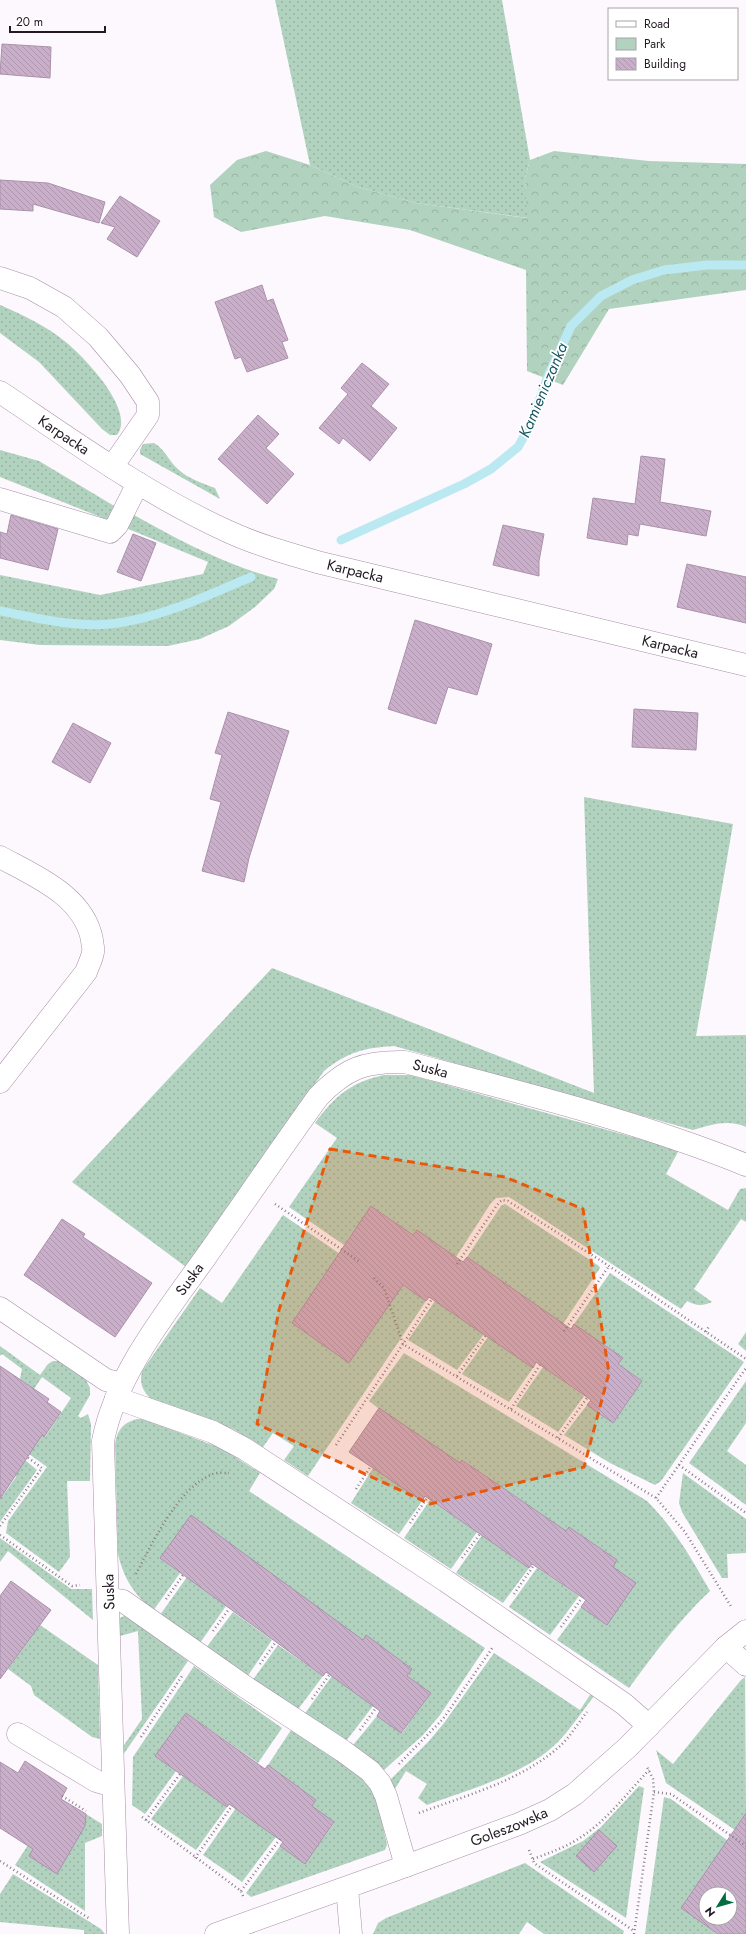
<svg xmlns="http://www.w3.org/2000/svg" width="746" height="1934" font-family="Jost,sans-serif">
	<style>
		.green { fill: url(#green-dots) }
		.forest { fill: url(#forest-crowns) }
		.lines { fill: none; stroke-linecap: round; stroke-linejoin: round }
		.stream { stroke: #bae9f2; stroke-width: 9 }
		.building { fill: url(#building-back-hatch); stroke: #aa91ab; fill-rule: evenodd }
		.minor-casing { stroke: #a78ea8; stroke-width: 23 }
		.path { stroke: #857e86; stroke-width: 2.5; stroke-dasharray: 1 3; stroke-linecap: butt }
		.minor { stroke: #fff; stroke-width: 22 }
		.marked { fill: #e8590c; fill-opacity: 0.2; stroke: #e8590c; stroke-width: 3; stroke-dasharray: 8 5; stroke-linejoin: round }
		.labels { text-anchor: middle; dominant-baseline: central; stroke-width: 3.5; stroke-linejoin: round; paint-order: stroke }
		.street-label { font-size: 15px; fill: #221923; stroke: #fff }
		.water-label { font-size: 16px; font-style: italic; fill: #165660; stroke: #fff }
	</style>
	<defs>
		<pattern id="green-dots" width="8" height="8" patternUnits="userSpaceOnUse"><rect width="8" height="8" fill="#b1d2be"/><path d="M2 2h.1M6 6h.1" fill="none" stroke="#98b4a3" stroke-width="1.8" stroke-linecap="round"/></pattern>
		<pattern id="forest-crowns" width="20" height="18" patternUnits="userSpaceOnUse"><rect width="20" height="18" fill="#b1d2be"/><path d="M2 6a3 3 0 1 1 6 0M12 15a3 3 0 1 1 6 0" fill="none" stroke="#98b4a3"/></pattern>
		<pattern id="building-back-hatch" width="6" height="6" patternUnits="userSpaceOnUse"><rect width="6" height="6" fill="#caafcb"/><path d="M-1 5l2 2M0 0l6 6M5-1l2 2" fill="none" stroke="#ad96ae"/></pattern>
	</defs>
	<rect width="100%" height="100%" fill="#fdf8fd"/>
	<!-- green -->
	<path class="green" d="M275,0h227l28,160 -5,18 3,40 -112,-15 -58,-16 -48,-22z
		M0,305c23,10 47,21 67,38 18,15 69,68 50,92h-7l-8,-6 -63,-67 -39,-29z
		M154,443c11,6 15,19 25,27 10,9 23,13 36,18l5,11 -80,-45v-4l3,-6z
		M0,450l39,11 77,46 -8,13 -108,-43z
		M134,515c46,26 92,50 144,64l-4,10 -19,18 -26,19 -29,13 -32,7 -128,-1 -40,-5v-65l100,20 103,-21 5,-12 -82,-34z
		M584,797l149,27 -37,212 50,-1v92c-18,-8 -35,-2 -53,3l-299,-84c-31,2 -46,6 -70,25l-138,196 -114,-85 200,-214 322,125z
		M384,1075h27l268,75 -13,24 62,36 12,-21 6,-1v34l-5,-3 -47,70 18,13c-10,4 -15,4 -25,-1l-6,8 -172,-112 -13,1 -5,5 -35,54 -39,-27 -4,5 -41,-29 -28,39 -55,-38 48,-69 -22,-15c20,-27 36,-41 69,-48z
		M505,1204l94,62 1,2 -37,56 -96,-67 34,-51z
		M283,1215l79,54 -37,5 -33,49 57,40 34,-49 -3,-44 46,31 -118,175 -24,-16 10,-14 -21,-13 -10,14 -30,-18 -80,-28c-10,-9 -14,-17 -11,-30l58,-83 22,15z
		M610,1273l134,89 -83,119 -6,4 -45,-22 -46,-28 23,-30 26,18 29,-42 -24,-17 4,-6 -48,-34z
		M435,1301l49,33 -27,36 -49,-30z
		M746,1332v19l-8,-7z
		M488,1337l45,31 -24,34 -47,-28z
		M0,1346l40,29 8,-11 5,-3h6l27,19 4,8v7l-12,21 3,2 7,-4 3,10 -1,57h-23l3,76 -11,15 -53,-39 2,-12 39,-54 -18,-13 13,-19 3,2 26,-39 -29,-21 -8,12 -14,-10 2,-10 -20,-15 -2,2z
		M404,1353l243,148c28,28 44,57 63,90 -32,30 -55,62 -81,97l-72,-48 24,-33 25,17 7,-57 4,-7 -48,-33 -6,9 -5,-10 -95,-66 -7,9 -87,-68z
		M543,1367l41,29 -26,36 -42,-26z
		M746,1381v42l-19,28 19,14v40l-57,-42z
		M137,1419h7l79,30 37,24 -11,18 236,157 -45,67 -17,20 -39,35 -8,-2 -27,-18 28,-34 25,17 29,-40 -24,-17 5,-7 -46,-33 -7,9 -199,-87 20,15 -27,38c-19,-18 -29,-31 -35,-57l-3,-109c2,-14 7,-22 22,-26z
		M25,1460l12,10 -37,52v-26l2,1 14,-20 -1,-2z
		M373,1468l49,33 -23,33 -48,-31z
		M683,1473l63,46v34l-19,1 1,24h-6l-40,-66 -3,-9z
		M430,1500l47,32 -26,37 -47,-31z
		M482,1535l47,33 -26,35 -47,-30z
		M0,1538l71,51h21l1,31 -85,-69 -8,11z
		M537,1568l42,28 -29,39 -41,-28z
		M187,1577l39,29 -26,37 -40,-28z
		M233,1612l39,28 -25,37 -41,-29z
		M126,1615l62,46 -65,94 -1,-7 20,-29 -4,-88 -18,5v-18z
		M40,1625l58,40 2,74 -8,-2 -58,-42 -3,-9 -23,-17z
		M278,1645l45,31 -27,36 -44,-31z
		M494,1653l86,57 12,-18 3,3c-12,15 -23,32 -36,46 -32,33 -89,48 -132,64l-9,-7 9,-14 -21,-13 -13,21 -3,-12 39,-39 15,-18z
		M194,1666l88,62 -24,35 -72,-50 -31,43 21,15 -31,43 -13,-9 1,-48z
		M332,1676l41,30 -30,39 -40,-29z
		M745,1677l1,136 -11,17 -69,-47 -10,-33 17,14 68,-84z
		M293,1727l72,51c13,19 17,44 22,67l-2,5 -134,47 -5,-4 34,-47 25,18 29,-41 -22,-17 4,-6 -48,-35z
		M183,1776l44,31 -31,43 -45,-31z
		M639,1786l5,2 -18,130 -86,-56 43,-21 18,-14z
		M664,1797l7,2 75,55 -8,22 -24,-16 -33,48 37,26h-73z
		M236,1808l40,29 -34,45 -39,-27z
		M86,1814l16,10v12l-17,7v68l-70,-46 13,-20 5,4 -4,7 28,17 28,-47z
		M525,1863l99,68 -1,3h-79l-17,-12 -8,12h-146l5,-11 8,-5z
		M13,1874l88,55 4,5h-21v-4l-84,-8v-28z"/>
	<!-- forest -->
	<path class="forest" d="M266,151l44,14 48,22 58,16 111,15 -2,-40 5,-18 24,-9 95,10 97,3v126l-137,19 -46,76 -36,-14 -1,-101 -116,-40 -85,-14 -84,16 -27,-15 -4,-32 27,-25z"/>
	<g class="lines">
		<!-- stream -->
		<path class="stream" d="M341,540l123,-56 27,-15 27,-22 13,-23 17,-48 23,-50 30,-30 31,-16 32,-10 43,-5h39
			M0,611c37,7 80,18 118,12 47,-7 90,-28 133,-46"/>
	</g>
	<!-- building -->
	<path class="building" d="M2,44l49,3 -1,31 -50,-4z
		M0,180l48,3 57,19 -6,21 -66,-19v7l-33,-2z
		M120,196l40,25 -23,36 -30,-18 8,-12 -14,-4z
		M262,285l5,16 6,-2 15,41 -6,2 6,16 -41,14 -6,-15 -6,2 -20,-57z
		M362,363l27,21 -18,22 26,22 -27,33 -27,-23 -4,6 -20,-16 29,-34 -7,-6z
		M258,415l21,19 -13,14 28,26 -27,30 -49,-45z
		M641,456l24,3 -5,43 51,9 -5,25 -66,-12 -2,12 -10,-2 -1,11 -40,-7 6,-40 42,6z
		M11,515l47,14 -10,41 -48,-12v-26l7,2z
		M503,525l41,9 -5,27v15l-46,-11z
		M133,534l23,9 -15,38 -24,-9z
		M687,564l59,13v46l-69,-16z
		M415,620l77,24 -15,51 -29,-8 -12,37 -48,-15z
		M634,709l64,4 -2,37 -64,-3z
		M228,712l61,19 -40,127 -5,24 -42,-11 19,-69 -11,-3 12,-44 -7,-2z
		M73,723l38,20 -21,40 -38,-21z
		M371,1206l42,29 4,-5 46,32 4,-5 104,72 3,-5 49,34 -5,6 24,17 -29,42 -26,-18 4,-5 -55,-38 -3,6 -104,-71 -3,4 -23,-16 -54,78 -57,-40z
		M62,1219l23,15 -2,3 69,46 -37,54 -91,-62z
		M0,1366l49,33 -2,3 14,10 -17,25 -2,-2 -42,64z
		M379,1408l81,55 2,-3 104,71 3,-4 48,33 -4,7 23,16 -29,42 -26,-18 5,-7 -54,-36 -3,4 -104,-72 -3,5 -73,-49z
		M191,1515l172,125 3,-5 46,34 -5,7 24,17 -30,40 -24,-17 3,-5 -54,-39 -3,4 -163,-118z
		M11,1581l40,29 -51,69v-83z
		M186,1713l79,56 3,-4 48,35 -4,6 22,16 -29,42 -25,-18 3,-4 -54,-38 -2,3 -72,-51z
		M25,1761l42,27 -6,11 25,15 -1,12 -28,48 -28,-18 4,-7 -33,-21v-66l18,11z
		M746,1813v121h-28l-37,-26zM706,1894h24v24h-24z
		M599,1830l18,16 -23,26 -18,-16z"/>
	<g class="lines">
		<defs>
			<g id="minor">
				<path d="M0,278l30,10 34,19 34,30 32,38 18,27v13l-36,52"/>
				<path id="s1" d="M0,392c73,49 146,102 227,139 30,14 63,23 94,32l425,102"/>
				<path d="M0,499l110,33 7,-7 21,-42"/>
				<path d="M0,857c35,19 84,39 92,83 0,4 2,8 1,12 -1,7 -5,14 -7,20l-86,110"/>
				<path d="M0,1308l106,72 16,4"/>
				<path d="M116,1398l97,34 32,17 201,132 178,123 25,22"/>
				<path d="M109,1599l14,2 121,85 99,65 27,20 10,12 6,13 20,70"/>
				<path d="M726,1647l20,18"/>
				<path d="M18,1734l78,47 17,5"/>
				<path d="M347,1888l4,46"/>
				<path id="s2" d="M118,1934l-15,-493c12,-65 64,-130 102,-183 38,-54 75,-108 113,-161 28,-29 47,-36 87,-35 114,30 232,59 341,103"/>
				<path id="s3" d="M216,1934l190,-68 113,-42 31,-14 25,-16 53,-47 98,-100 20,-16"/>
			</g>
		</defs>
		<!-- minor casing -->
		<use href="#minor" class="minor-casing"/>
		<!-- path -->
		<path class="path" d="M275,1204l85,58
			M457,1264l40,-59 5,-5 6,1 101,65 137,93
			M374,1278l10,10 19,56 29,-45
			M564,1331l45,-65
			M706,1332l3,-6
			M457,1376l29,-41
			M511,1409l29,-44
			M558,1438l29,-40
			M336,1445l67,-101 253,154 29,34 47,76
			M679,1465l67,48
			M356,1489l15,-23
			M656,1498l90,-130
			M410,1523l17,-25
			M0,1526l42,-58 -15,-11
			M0,1535l72,51 8,-1
			M462,1558l18,-24
			M136,1574c16,-30 42,-86 75,-99 5,-3 13,-2 18,-2
			M514,1594l20,-29
			M166,1599l17,-24
			M561,1627l21,-29
			M213,1631l16,-22
			M260,1664l15,-21
			M312,1699l18,-25
			M360,1730l16,-22
			M141,1737l41,-61
			M399,1764l44,-45 50,-72
			M654,1792l17,2 75,52
			M62,1796l24,15
			M419,1813c48,-18 102,-32 141,-67 10,-9 18,-23 27,-34
			M142,1817l99,74 2,5
			M146,1820l34,-46
			M529,1850l5,13 100,68
			M195,1858l37,-52
			M533,1859c16,-6 31,-11 45,-20 28,-17 49,-46 71,-69
			M0,1861l90,58
			M241,1891l39,-52
			M634,1934l20,-142 -1,-13 -6,-12"/>
		<!-- minor -->
		<use href="#minor" class="minor"/>
	</g>
	<!-- marked area -->
	<path class="marked" d="M330,1149l175,28 78,32 26,164 -25,94 -154,37 -173,-80 22,-114z"/>
	<g class="labels">
		<!-- street labels -->
		<g class="street-label">
			<text stroke="none"><textPath href="#s1" startOffset="77">Karpacka</textPath></text>
			<text stroke="none"><textPath href="#s1" startOffset="401">Karpacka</textPath></text>
			<text stroke="none"><textPath href="#s1" startOffset="725">Karpacka</textPath></text>
			<text stroke="none"><textPath href="#s2" startOffset="1025">Suska</textPath></text>
			<text stroke="none"><textPath href="#s2" startOffset="678">Suska</textPath></text>
			<text transform="translate(109 1592) rotate(-92)">Suska</text>
			<text stroke="none"><textPath href="#s3" startOffset="312">Goleszowska</textPath></text>
		</g>
		<!-- water labels -->
		<g class="water-label">
			<text transform="translate(543 390) rotate(-67)">Kamieniczanka</text>
		</g>
	</g>
	<!-- legend -->
	<rect x="608" y="8" width="130" height="72" fill="#ffffff" stroke="#a7a3a7"/>
	<rect x="616" y="21" width="20" height="6" fill="#ffffff" stroke="#a7a3a7"/>
	<text x="644" y="28" font-size="12" fill="#221923">Road</text>
	<rect x="616" y="38" width="20" height="12" fill="#b1d2be" stroke="#a7a3a7"/>
	<text x="644" y="48" font-size="12" fill="#221923">Park</text>
	<rect x="616" y="58" width="20" height="12" fill="url(#building-back-hatch)" stroke="#a7a3a7"/>
	<text x="644" y="68" font-size="12" fill="#221923">Building</text>
	<!-- north arrow -->
	<g transform="translate(718 1906) rotate(233)"><circle r="19" fill="#ffffff" stroke="#a7a3a7"/>
	<path d="M0-3L7 15L0 10L-7 15Z" fill="#036b42"/>
	<text y="-6" font-size="11" font-weight="bold" text-anchor="middle" fill="#221923">N</text>
	</g>
	<!-- scale -->
	<path d="M10 26v6h95v-6" fill="none" stroke="#221923" stroke-width="2"/>
	<text x="16" y="26" font-size="12" fill="#221923" stroke="#ffffff" stroke-width="3" paint-order="stroke">20 m</text>
</svg>
